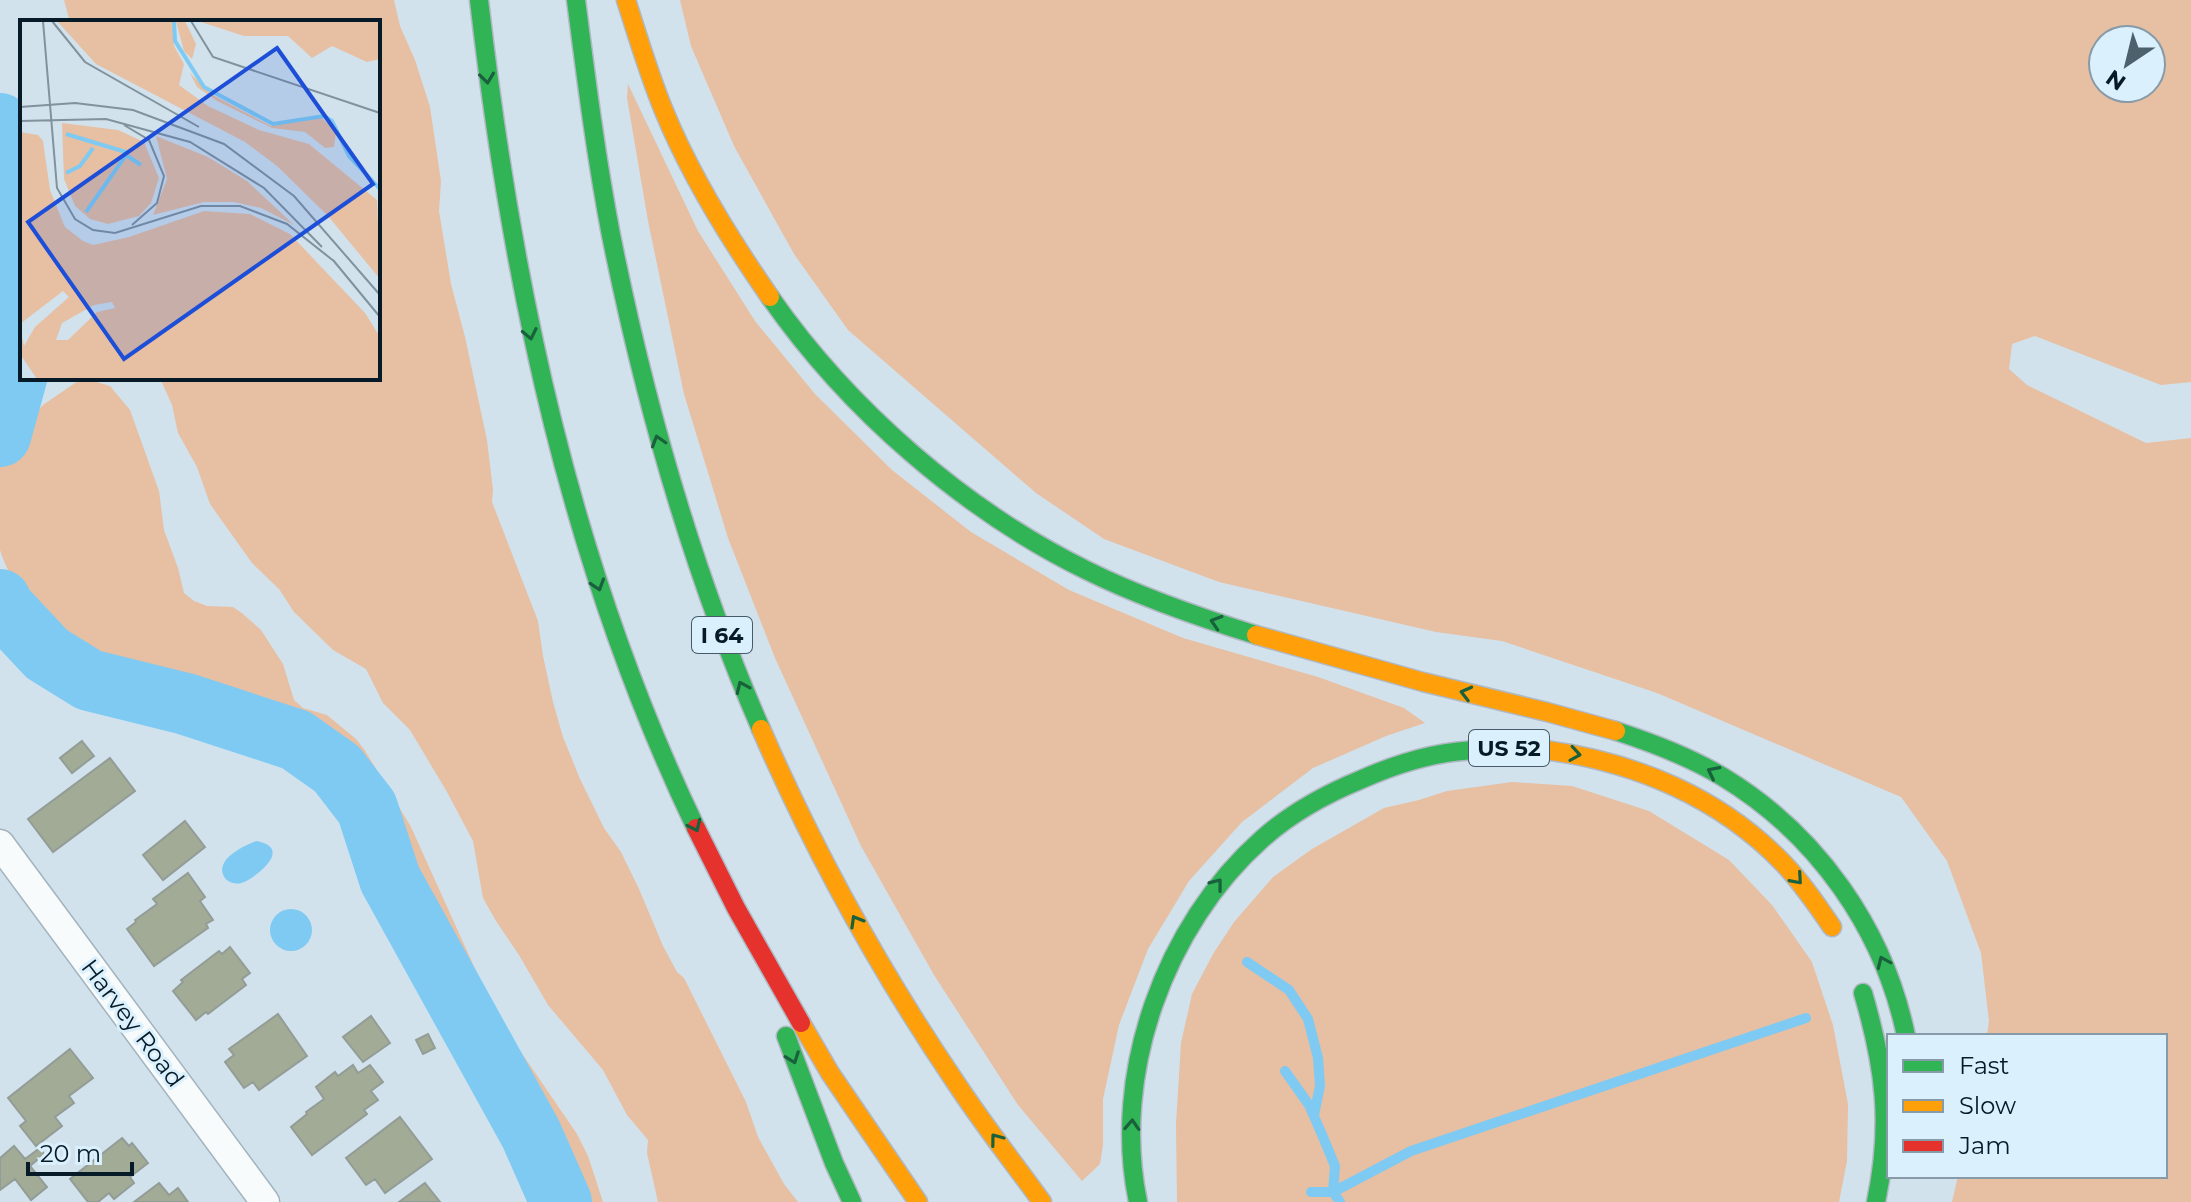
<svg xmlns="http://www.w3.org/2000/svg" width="2191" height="1202" font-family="Montserrat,sans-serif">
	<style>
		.green { fill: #e7bfa2; fill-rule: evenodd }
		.water { fill: #7ecaf3 }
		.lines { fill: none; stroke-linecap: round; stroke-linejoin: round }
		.stream { stroke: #7ecaf3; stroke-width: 10 }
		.river { stroke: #7ecaf3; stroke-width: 62 }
		.building { fill: #a1ab95; stroke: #939c97; stroke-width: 2 }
		.street-casing { stroke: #a2b3be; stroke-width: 31 }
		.fast-casing { stroke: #b0b8c3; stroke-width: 21 }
		.slow-casing { stroke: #b0b8c3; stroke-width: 21 }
		.jam-casing { stroke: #b0b8c3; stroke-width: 21 }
		.street { stroke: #f8fbfc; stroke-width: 28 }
		.fast { stroke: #30b455; stroke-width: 18 }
		.slow { stroke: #ff9f0a; stroke-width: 18 }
		.jam { stroke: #e5322d; stroke-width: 18 }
		.oneway { stroke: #19603c }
		.labels { text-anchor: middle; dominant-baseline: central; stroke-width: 6; stroke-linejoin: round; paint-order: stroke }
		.shield { fill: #dbf0fd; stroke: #465b67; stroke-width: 2 }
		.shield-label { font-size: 22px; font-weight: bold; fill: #061b27 }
		.street-label { font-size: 24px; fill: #061b27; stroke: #dbf0fd }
		.inset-river { fill: none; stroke: #7ecaf3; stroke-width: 4 }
		.inset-road { fill: none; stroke: #80929d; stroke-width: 2 }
		.view { fill: #1d4ed8; fill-opacity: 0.15; stroke: #1d4ed8; stroke-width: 4 }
		.inset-edge { fill: none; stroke: #061b27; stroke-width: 4 }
	</style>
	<rect width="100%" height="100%" fill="#d1e2ec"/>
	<!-- green -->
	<path class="green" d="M64,0h330l6,26 15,34 15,47 11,74 -2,30 12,73 14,53 22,103 6,50 -1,12 46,119 5,35 10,46 10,35 17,42 24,49 17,24 18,37 24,57 14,26 7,6 62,124 12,35 26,47 14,18h-140l-11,-49 1,-13 -21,-25 -24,-45 -55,-65 -29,-50 -23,-34 -13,-23 -10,-57 -26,-49 -37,-62 -27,-27 -17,-34 -33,-19 -39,-38 -15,-23 -27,-26 -42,-59 -13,-37 -19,-34 -6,-28 -12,-27h218v-356h-308z
		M680,0h1511v382l-30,3 -126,-49 -23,8 -3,25 18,16 119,58 45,-5v764h-239l6,-26h207v-140h-178l2,-15 -8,-68 -34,-92 -46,-64 -244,-104 -155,-52 -66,-9 -217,-50 -115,-43 -68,-46 -188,-163 -54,-76 -60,-108 -43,-100zM2103,40h48v48h-48z
		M628,84l70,147 57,90 60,73 77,76 79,62 98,58 114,48 135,39 86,31 21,15 -39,13 -73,32 -71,54 -53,59 -41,68 -29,76 -16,74v46l-3,19 -18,17 -64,-76 -84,-130 -73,-129 -86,-188 -47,-120 -44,-144 -36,-173 -21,-123z
		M87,379l23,7 20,24 29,81 5,39 14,38 6,25 10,8 13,5 26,1 10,7 18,16 22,34 11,36 9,8 24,7 29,24 8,10 47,78 70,155 31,57 65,95 11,22 15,46h-22l-38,-79 -4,-12 -40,-72 -14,-36 -35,-58 -28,-38 -36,-86 -22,-49 -7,-11 -24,-16 -49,-22 -23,-13 -42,-9 -40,-13 -79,-20c-30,-12 -58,-30 -74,-59 -5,-7 -7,-16 -11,-23 -5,-13 -11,-23 -15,-36v-91l23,-33 20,-21 32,-22z
		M1512,782l60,4 77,25 80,49 43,45 40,57 21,63 15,79 -1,57 -8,41h-662l-1,-78 5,-81 11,-49 21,-40 21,-32 39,-45 39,-28 72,-41 35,-8 28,-9z"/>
	<!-- water -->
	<path class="water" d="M256,841c36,6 5,33 -12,41 -13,6 -27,-6 -20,-19 5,-10 22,-18 32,-22z
		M270 930a21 21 0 1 1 42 0a21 21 0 1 1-42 0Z"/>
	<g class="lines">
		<!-- stream -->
		<path class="stream" d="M1247,962l42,28 19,29 10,39 2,28 -6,29
			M1285,1071l24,34 14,32 12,29 -2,26
			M1311,1192h22l7,10
			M1333,1192l78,-41 395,-133"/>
		<!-- river -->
		<path class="river" d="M0,124l19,142 2,94 -21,76
			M0,600l3,7 44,47 42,26 97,24 110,36 41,29 30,39 23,71 141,255 30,68"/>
	</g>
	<!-- building -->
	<path class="building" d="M82,741l12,15 -22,17 -12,-15z
		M110,758l25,33 -82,61 -25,-33z
		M185,821l20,26 -42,33 -20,-25z
		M188,873l17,24 -5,4 13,19 -7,4 2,4 -54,38 -27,-37 9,-7 -1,-2 22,-16 -4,-5z
		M230,947l20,26 -8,6 4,6 -38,29 -2,-2 -10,8 -23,-29 10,-9 -2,-2 38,-29 3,3z
		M278,1014l29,42 -48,34 -6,-8 -9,6 -19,-26 9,-7 -5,-6z
		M371,1016l19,27 -27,19 -20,-25z
		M428,1034l7,14 -12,6 -7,-14z
		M70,1049l23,29 -24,18 5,7 -19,14 7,9 -26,20 -16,-20 6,-5 -18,-23z
		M353,1065l5,8 12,-8 13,17 -12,9 7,9 -14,10 3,4 -55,41 -21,-28 16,-13 -1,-2 18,-13 -8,-12 19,-15 3,4z
		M400,1117l32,42 -47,34 -10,-14 -9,6 -20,-27z
		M122,1138l7,8 3,-3 16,20 -18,14 4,6 -20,16 -5,-6 -11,9h-10l-18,-23z
		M14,1146l11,13 15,-11 4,6 -14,12 17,21 -16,13 -16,-21 -15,11v-32z
		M159,1183l10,12 9,-7 10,14h-54z
		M425,1183l15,19h-41z"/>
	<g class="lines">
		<defs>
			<path id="street" d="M0,844l265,358"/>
			<path id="fast" d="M479,0c33,286 92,568 217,828
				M576,0c10,78 20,157 35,235 34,169 81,336 150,494
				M770,297c78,112 194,213 316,273 54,27 112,47 170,65
				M1616,731c37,12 74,26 107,46 94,57 161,152 183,259
				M1863,993c22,75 29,132 13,209
				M786,1036l48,127 18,39
				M1138,1202c-27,-128 27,-277 124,-363 28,-25 64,-45 98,-59 38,-17 81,-30 123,-30"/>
			<path id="slow" d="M626,0c12,37 23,75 38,111 27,66 65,127 106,186
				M1256,635l167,47 124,30 69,19
				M761,729c54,124 119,242 195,354 27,41 57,79 86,119
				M1483,750c20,0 42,-2 62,0 90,12 175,47 239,114 18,19 33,41 48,63
				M801,1023l29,50 88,129"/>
			<path id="jam" d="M696,828l40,80 65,115"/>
		</defs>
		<!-- street casing -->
		<use href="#street" class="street-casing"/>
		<!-- fast casing -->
		<use href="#fast" class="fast-casing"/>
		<!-- slow casing -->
		<use href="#slow" class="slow-casing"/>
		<!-- jam casing -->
		<use href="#jam" class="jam-casing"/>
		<!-- street -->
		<use href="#street" class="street"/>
		<!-- fast -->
		<use href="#fast" class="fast"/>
		<!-- slow -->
		<use href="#slow" class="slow"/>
		<!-- jam -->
		<use href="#jam" class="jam"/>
	</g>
	<!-- one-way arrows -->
	<defs><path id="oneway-chevron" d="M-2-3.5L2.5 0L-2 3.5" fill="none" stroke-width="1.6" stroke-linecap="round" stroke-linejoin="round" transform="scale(2)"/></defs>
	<g class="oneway">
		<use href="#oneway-chevron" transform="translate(487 78) rotate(83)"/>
		<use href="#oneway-chevron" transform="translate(530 334) rotate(78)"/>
		<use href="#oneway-chevron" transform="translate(658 441) rotate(-107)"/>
		<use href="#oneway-chevron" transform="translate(598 585) rotate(72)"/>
		<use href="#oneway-chevron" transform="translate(1216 622) rotate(-163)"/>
		<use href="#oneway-chevron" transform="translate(742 687) rotate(-114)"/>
		<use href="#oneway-chevron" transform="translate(1466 693) rotate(-166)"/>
		<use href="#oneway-chevron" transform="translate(1575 754) rotate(9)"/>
		<use href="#oneway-chevron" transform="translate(1713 772) rotate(-153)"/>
		<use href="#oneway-chevron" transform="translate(695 826) rotate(65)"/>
		<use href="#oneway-chevron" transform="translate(1797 879) rotate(49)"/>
		<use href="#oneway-chevron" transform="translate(1217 884) rotate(-52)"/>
		<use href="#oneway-chevron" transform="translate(856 921) rotate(-120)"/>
		<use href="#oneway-chevron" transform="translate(1883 962) rotate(-114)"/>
		<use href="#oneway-chevron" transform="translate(793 1058) rotate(70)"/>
		<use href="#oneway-chevron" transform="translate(1132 1125) rotate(-87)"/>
		<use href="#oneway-chevron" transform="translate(996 1139) rotate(-127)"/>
	</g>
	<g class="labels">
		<!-- shield labels -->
		<g class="shield">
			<rect x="692" y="617" width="60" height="36" rx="6"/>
			<rect x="1469" y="730" width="80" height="36" rx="6"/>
		</g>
		<g class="shield-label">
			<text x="722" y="635">I 64</text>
			<text x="1509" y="748">US 52</text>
		</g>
		<!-- street labels -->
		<g class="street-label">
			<text transform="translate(133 1023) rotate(53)">Harvey Road</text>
		</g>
	</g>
	<!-- overview -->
	<g transform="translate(20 20)">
		<rect width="360" height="360" fill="#d1e2ec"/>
		<path d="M37,1h116l1,25 10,18 -5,21 29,21 51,24 50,14 68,56 3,79 -52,-63 -51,-50 -32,-24 -149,-78zM156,1h9l11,23 -4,15 -8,-8zM178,1h182v38l-13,3 -35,-16 -20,12 -24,-22h-44zM170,53l21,21 60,32 50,-9 15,15 -2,15 -9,1 -20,-16 -33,-4 -55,-27 -20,-14zM42,103l56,7 26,12 15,36 -8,25 -12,13 -31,8 -18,-5 -15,-13 -11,-27zM0,112l18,3 5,6 7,49 15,37 18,14 10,4 36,-8 75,-26 46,3 40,20 75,79 15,24v42h-343l-17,-25v-26l4,18 11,-19 34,-30 -6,-6 -43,33zM92,282l3,6 -18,4 -29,28h-12l6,-17 32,-18zM136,116l52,21 39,24 47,44 -33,-17 -27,-6h-30l-51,13 14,-36z" fill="#e7bfa2" fill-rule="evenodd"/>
		<path class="inset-river" d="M154,1l1,20 29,46 69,37 51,-8 8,5 17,35 31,33M46,114l63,19M46,153l14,-7 13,-18M66,192l40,-57 15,10"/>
		<path class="inset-road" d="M23,1l14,167 18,31 18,11 22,3 86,-27h39l47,18 48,38M32,1l33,41 114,65M171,1l22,36 167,56M0,87l55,-4 58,7 91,34 70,52 86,99M0,101l86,-2 84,23 74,46 58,59M104,105l25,15 15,36 -7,27 -25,22M313,240l47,57"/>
		<path class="view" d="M257,28l96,136 -249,175 -96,-137z"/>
		<rect width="360" height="360" class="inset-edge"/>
	</g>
	<!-- legend -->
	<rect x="1887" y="1034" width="280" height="144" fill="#dbf0fd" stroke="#869ba7" stroke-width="2"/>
	<rect x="1903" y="1060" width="40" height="12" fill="#30b455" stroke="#869ba7" stroke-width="2"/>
	<text x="1959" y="1074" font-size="24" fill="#061b27">Fast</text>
	<rect x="1903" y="1100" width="40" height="12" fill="#ff9f0a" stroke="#869ba7" stroke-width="2"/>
	<text x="1959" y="1114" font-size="24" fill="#061b27">Slow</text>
	<rect x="1903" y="1140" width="40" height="12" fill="#e5322d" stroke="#869ba7" stroke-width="2"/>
	<text x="1959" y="1154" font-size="24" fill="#061b27">Jam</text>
	<!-- north arrow -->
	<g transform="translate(2127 64) rotate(215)"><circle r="38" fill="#dbf0fd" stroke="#869ba7" stroke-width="2"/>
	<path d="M0-6L14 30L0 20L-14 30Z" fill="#4d616c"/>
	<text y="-12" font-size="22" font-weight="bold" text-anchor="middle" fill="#061b27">N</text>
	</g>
	<!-- scale -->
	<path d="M28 1162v12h104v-12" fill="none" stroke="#061b27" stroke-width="4"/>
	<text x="40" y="1162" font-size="24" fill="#061b27" stroke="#dbf0fd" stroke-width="6" paint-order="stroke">20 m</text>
</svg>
